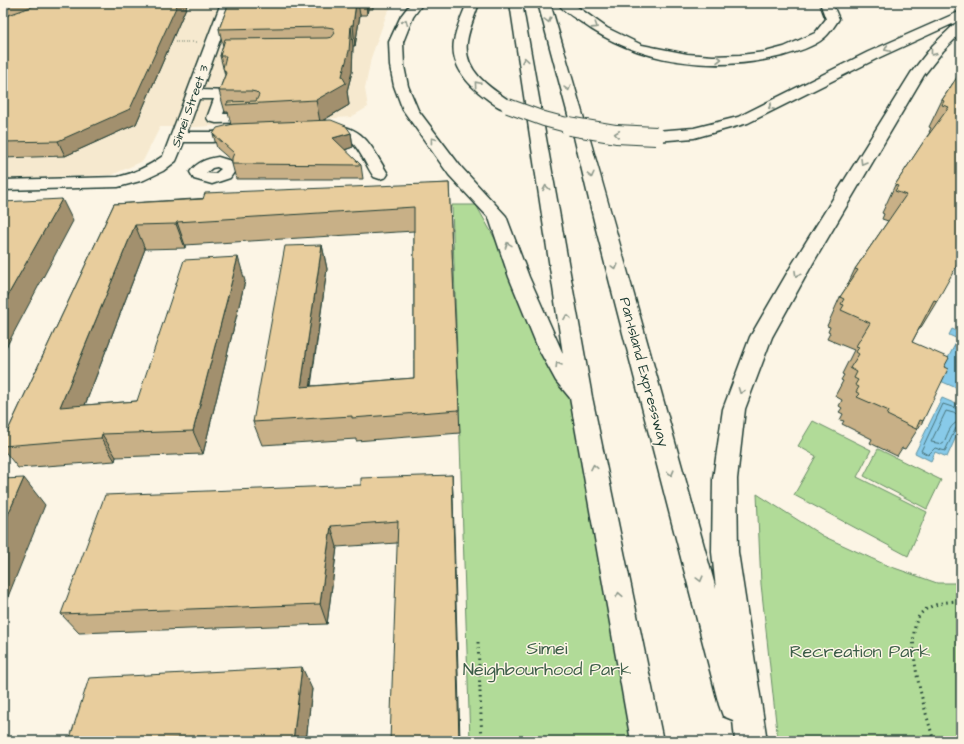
<svg xmlns="http://www.w3.org/2000/svg" width="964" height="744" font-family="'Architects Daughter',sans-serif">
	<style>
		.built { fill: #f6e9cf }
		.green { fill: #b1db98; stroke: #688c66 }
		.water { fill: #88cae9; stroke: #5e92a1 }
		.lines { fill: none; stroke-linecap: round; stroke-linejoin: round }
		.shore { stroke: #49757c; stroke-width: 1 }
		.minor-casing { stroke: #1f3d34; stroke-width: 3 }
		.highway-casing { stroke: #1f3d34; stroke-width: 3 }
		.path-far1 { stroke: #1f3d34; stroke-width: 1.5; stroke-dasharray: 0.5 2; stroke-linecap: butt }
		.path { stroke: #1f3d34; stroke-width: 3; stroke-dasharray: 1.5 4; stroke-linecap: butt }
		.minor { fill: #fcf5e5; fill-rule: evenodd }
		.highway { fill: #fcf5e5; fill-rule: evenodd }
		.highway-bridge-far1-casing { stroke: #1f3d34; stroke-width: 16; stroke-linecap: butt }
		.highway-bridge-casing { stroke: #1f3d34; stroke-width: 20; stroke-linecap: butt }
		.highway-bridge-far1 { stroke: #fcf5e5; stroke-width: 14 }
		.highway-bridge { stroke: #fcf5e5; stroke-width: 18 }
		.wall { fill: #c8b087; stroke: #1f3d34 }
		.shaded-wall { fill: #a2906e; stroke: #1f3d34 }
		.building { fill: #e8cd9d; stroke: #1f3d34 }
		.oneway { stroke: #8e998c }
		.labels { text-anchor: middle; dominant-baseline: central; stroke-width: 3; stroke-linejoin: round; paint-order: stroke }
		.far-street-label { font-size: 13px; fill: #1f3d34; stroke: #fcf5e5 }
		.street-label { font-size: 15px; fill: #1f3d34; stroke: #fcf5e5 }
		.near-park-label { font-size: 18px; fill: #3c5d48; stroke: #fcf5e5 }
	</style>
	<rect width="100%" height="100%" fill="#fcf5e5"/>
	<filter id="ink" filterUnits="userSpaceOnUse"><feTurbulence type="fractalNoise" baseFrequency=".025" numOctaves="2"/><feDisplacementMap in="SourceGraphic" scale="8" xChannelSelector="R" yChannelSelector="G"/><feConvolveMatrix kernelMatrix="1 2 1 2 8 2 1 2 1" color-interpolation-filters="sRGB"/></filter>
	<g filter="url(#ink)">
		<!-- built -->
		<path class="built" d="M3,3h391l-7,10 -16,45 -6,31 3,18 -17,10 -155,10h-36l-17,34 -31,14 -109,4z"/>
		<!-- green -->
		<path class="green" d="M452,205h24l40,71 63,121 64,344h-173z
			M813,421l58,29 -14,27 70,35 -19,44 -114,-61 22,-39 -18,-10z
			M878,449l63,31 -14,29 -63,-33z
			M757,494l66,42 63,29 51,18h24v158h-183l-17,-157z"/>
		<!-- water -->
		<path class="water" d="M952,329l9,4v57l-32,-14 19,-18 10,-19 -9,-4z
			M942,398l19,8v20l-14,31 -12,-5 -4,9 -16,-8z"/>
		<g class="lines">
			<!-- shore -->
			<path class="shore" d="M961,410l-18,-6 -22,47 7,4 7,-7 10,3 11,-23 5,-2
				M961,415l-15,-4 -15,31 12,2c5,-9 6,-21 18,-23"/>
			<defs>
				<path id="minor" d="M221,3h12l-31,87 26,1 2,3 -7,20h33l5,1 2,3 -2,3 -5,1 -40,1 -7,-2 -2,-3 7,-19h-15l-12,33h26l30,-5 5,2 3,3 -3,3 -35,7h-29l-8,19 -13,10 -19,9 -26,7 -115,3v-10l115,-3c17,-4 31,-11 45,-21z
					M324,124c40,1 45,19 64,50l-2,3 -6,2 -6,-2c-10,-14 -16,-36 -34,-43 -6,-3 -14,-1 -21,-3l-2,-3 2,-3z
					M218,157l13,4 6,7 -7,10 -18,6 -18,-5 -4,-7c7,-10 16,-13 28,-15zM217,167l4,2 -6,5 -9,-1 6,-5z"/>
				<path id="highway" d="M411,3h12l-10,14 -10,25 1,24 4,20 10,24 43,57 45,49 23,61 34,77 -53,-351h12l70,394 71,344h-32l-61,-343 -14,-17 -18,-33 -29,-71 -20,-59 -40,-43 -46,-65 -9,-24 -4,-20 -1,-24 12,-26z
					M467,3h12c-4,13 -10,25 -12,39 -4,30 25,47 46,61l3,3 -3,3c-10,3 -19,-5 -27,-11 -18,-13 -36,-33 -32,-57 2,-13 8,-25 13,-38z
					M538,3h12c58,194 111,390 166,586l-4,-37 1,-73 10,-70 27,-72 43,-74 118,-190 22,-28 23,-22 5,-1v11l-18,18 -19,24 -111,188 -41,74 -27,72 -8,70 1,73 29,189h-32l-2,-21 -10,-4 -4,-11 -123,-476 -22,-92z
					M558,3h14l35,25 35,17 45,9 26,2 27,-1 25,-3 19,-5 31,-14 11,-14 -6,-16h12l7,16c-4,6 -9,14 -15,19 -10,9 -28,14 -42,18 -67,17 -144,8 -201,-34 -8,-5 -18,-11 -23,-19z
					M961,11v9l-83,38 -130,65 -54,15 -38,3 -6,-2 -2,-3 2,-3 6,-2 38,-3 44,-11 130,-65z"/>
			</defs>
			<!-- minor casing -->
			<use href="#minor" class="minor-casing"/>
			<!-- highway casing -->
			<use href="#highway" class="highway-casing"/>
			<!-- path-far1 -->
			<path class="path-far1" d="M175,42h21"/>
			<!-- path -->
			<path class="path" d="M478,642l4,99
				M934,741c-8,-27 -31,-100 -15,-125 8,-12 29,-15 42,-15"/>
			<!-- minor -->
			<use href="#minor" class="minor"/>
			<!-- highway -->
			<use href="#highway" class="highway"/>
			<defs>
				<path id="highway-bridge-far1" d="M508,106l36,13 30,8"/>
				<path id="highway-bridge" d="M569,126l47,8 40,2"/>
			</defs>
			<!-- highway-bridge-far1 casing -->
			<use href="#highway-bridge-far1" class="highway-bridge-far1-casing"/>
			<!-- highway-bridge casing -->
			<use href="#highway-bridge" class="highway-bridge-casing"/>
			<!-- highway-bridge-far1 -->
			<use href="#highway-bridge-far1" class="highway-bridge-far1"/>
			<!-- highway-bridge -->
			<use href="#highway-bridge" class="highway-bridge"/>
		</g>
		<!-- wall -->
		<path class="wall" d="M3,3h185l-52,121 -71,32 -62,2z
			M229,3h144v6h-5l-1,6h-7l-5,31h-2l-1,26 -5,19 2,14 -25,15 27,13 2,14 -8,3 16,15 2,14h-127l-4,-15v-3l-15,-13 -4,-14 18,-9 -3,-13h-3l-6,-21 6,-16 -5,-19 3,-10 -4,-17z
			M953,83l6,147 -22,71 -17,28h-1l-7,13 32,25 -21,54 -18,28 -3,-1 -5,8 -27,-13 2,-4 -30,-15 2,-3 -4,-1 3,-6 -4,-2 3,-4 -3,-2 3,-6 -7,-4 8,-15 -2,-1 3,-5 -2,-1 12,-24 -27,-11 3,-6 -2,-1 2,-5 -3,-1 13,-29 6,-9 9,-19 33,-48 -6,-2 2,-5 -2,-1 13,-28 35,-53h-1l2,-4 -2,-1 13,-27z
			M449,183l11,250 -104,8v-2l-94,6 -9,-23 69,-177 5,24 -16,117 103,-8v-147l-229,14v3l-40,1 -60,156 52,-4 108,-120 -42,173 -87,3 -1,4 -97,7 -15,-19v-8l111,-237z
			M452,475l1,22 -56,46 -60,4 -10,77 -248,9 -18,-19 300,-129z
			M961,505v17l-5,-3z
			M312,689l-6,52h-237z"/>
		<!-- shaded-wall -->
		<path class="shaded-wall" d="M178,3h10l-52,121 -71,32 -7,-15z
			M356,3h2l2,12 -5,31 -2,-21z
			M366,3h1l1,6 -1,6z
			M351,25l2,21 -1,26 -5,19 2,14 -29,17 -4,-22 26,-24z
			M351,133l2,14 -18,6 -2,-15z
			M62,199l11,22 -70,132v-49z
			M177,222l8,23v3l-9,-24z
			M135,225l10,24 -70,182 -15,-24z
			M322,245l5,24 -20,141 -6,-23z
			M238,257l7,24 -42,173 -10,-23z
			M102,434l14,23 -1,4 -14,-23z
			M452,475l1,22 7,244h-1z
			M24,478l21,27 -42,104v-83z
			M331,526l6,21 -10,77 -7,-20z
			M302,667l10,22 -6,52h-13z"/>
		<!-- building -->
		<path class="building" d="M3,3h175l-48,106 -72,32 -55,1v-125l39,-14 -39,1z
			M229,3h127l-3,22h-2l-2,26 -7,25 4,7 -30,17 -90,5 2,-3 28,-1 3,-6 -3,-3 -5,-1h-32l7,-18 -3,-5 3,-12h-6l5,-17 102,-1 5,-1 3,-4 -2,-5 -6,-1 -108,2z
			M961,71v155l-2,4h2v28l-24,43 -3,-1 -22,42 37,16 -5,9 4,2 -25,52 -3,-1 -4,9 -29,-14 2,-4 -32,-14 3,-3 -4,-2 3,-5 -4,-2 3,-5 -4,-2 3,-6 -7,-4 9,-14 -3,-2 3,-5 -3,-1 14,-23 -29,-13 3,-5 -3,-1 3,-5 -4,-2 18,-27 -3,-1 51,-74 -11,-4 3,-5 -3,-1 29,-44 25,-34 -7,-2 2,-4 -2,-1z
			M331,120l15,6 5,7 -18,5 28,27 -129,-1v-6l2,-5 -21,-19 4,-6 16,-4z
			M449,183l10,227 -107,8v-2l-99,6 32,-176 37,-1 -21,142 113,-9v-171l-237,15 -1,2 -41,1 -75,182 77,-6 47,-141 54,-3 -45,174 -91,3 -1,4 -98,8v-5l111,-237 89,-5 2,-6z
			M62,199l-59,105v-75l1,-1h-1v-26z
			M452,475l7,266h-69l8,-220 -67,5 -11,78 -259,10 44,-119 256,-10v-7z
			M24,478l-21,48v-47z
			M302,667l-9,74h-81v-5l-72,5h-71l20,-63z"/>
		<!-- one-way arrows -->
		<defs><path id="oneway-chevron" d="M-2-3.5L2.5 0L-2 3.5" fill="none" stroke-width="1.6" stroke-linecap="round" stroke-linejoin="round"/></defs>
		<g class="oneway">
			<use href="#oneway-chevron" transform="translate(548 20) rotate(75)"/>
			<use href="#oneway-chevron" transform="translate(405 22) rotate(-67)"/>
			<use href="#oneway-chevron" transform="translate(595 26) rotate(33)"/>
			<use href="#oneway-chevron" transform="translate(887 49) rotate(155)"/>
			<use href="#oneway-chevron" transform="translate(933 53) rotate(128)"/>
			<use href="#oneway-chevron" transform="translate(719 59)"/>
			<use href="#oneway-chevron" transform="translate(525 60) rotate(-99)"/>
			<use href="#oneway-chevron" transform="translate(477 84) rotate(-131)"/>
			<use href="#oneway-chevron" transform="translate(568 88) rotate(74)"/>
			<use href="#oneway-chevron" transform="translate(771 107) rotate(153)"/>
			<use href="#oneway-chevron" transform="translate(617 134) rotate(-173)"/>
			<use href="#oneway-chevron" transform="translate(433 140) rotate(-127)"/>
			<use href="#oneway-chevron" transform="translate(863 162) rotate(121)"/>
			<use href="#oneway-chevron" transform="translate(591 175) rotate(76)"/>
			<use href="#oneway-chevron" transform="translate(546 188) rotate(-99)"/>
			<use href="#oneway-chevron" transform="translate(508 245) rotate(-110)"/>
			<use href="#oneway-chevron" transform="translate(615 267) rotate(75)"/>
			<use href="#oneway-chevron" transform="translate(797 274) rotate(120)"/>
			<use href="#oneway-chevron" transform="translate(567 317) rotate(-99)"/>
			<use href="#oneway-chevron" transform="translate(558 365) rotate(-121)"/>
			<use href="#oneway-chevron" transform="translate(741 391) rotate(111)"/>
			<use href="#oneway-chevron" transform="translate(594 467) rotate(-101)"/>
			<use href="#oneway-chevron" transform="translate(671 473) rotate(75)"/>
			<use href="#oneway-chevron" transform="translate(700 579) rotate(75)"/>
			<use href="#oneway-chevron" transform="translate(619 595) rotate(-101)"/>
		</g>
	</g>
	<g class="labels">
		<!-- far-street labels -->
		<g class="far-street-label">
			<text transform="translate(190 106) rotate(-70)">Simei Street 3</text>
		</g>
		<!-- street labels -->
		<g class="street-label">
			<text transform="translate(644 372) rotate(75)">Pan-Island Expressway</text>
		</g>
		<!-- near-park labels -->
		<g class="near-park-label">
			<text x="547" y="648">Simei<tspan x="547" dy="21">Neighbourhood Park</tspan></text>
			<text x="860" y="651">Recreation Park</text>
		</g>
	</g>
	<!-- margin -->
	<rect width="964" height="744" fill="none" stroke="#fcf5e5" stroke-width="16"/>
	<rect x="8" y="8" width="948" height="728" fill="none" stroke="#1f3d34" stroke-width="1.5" filter="url(#ink)"/>
</svg>
